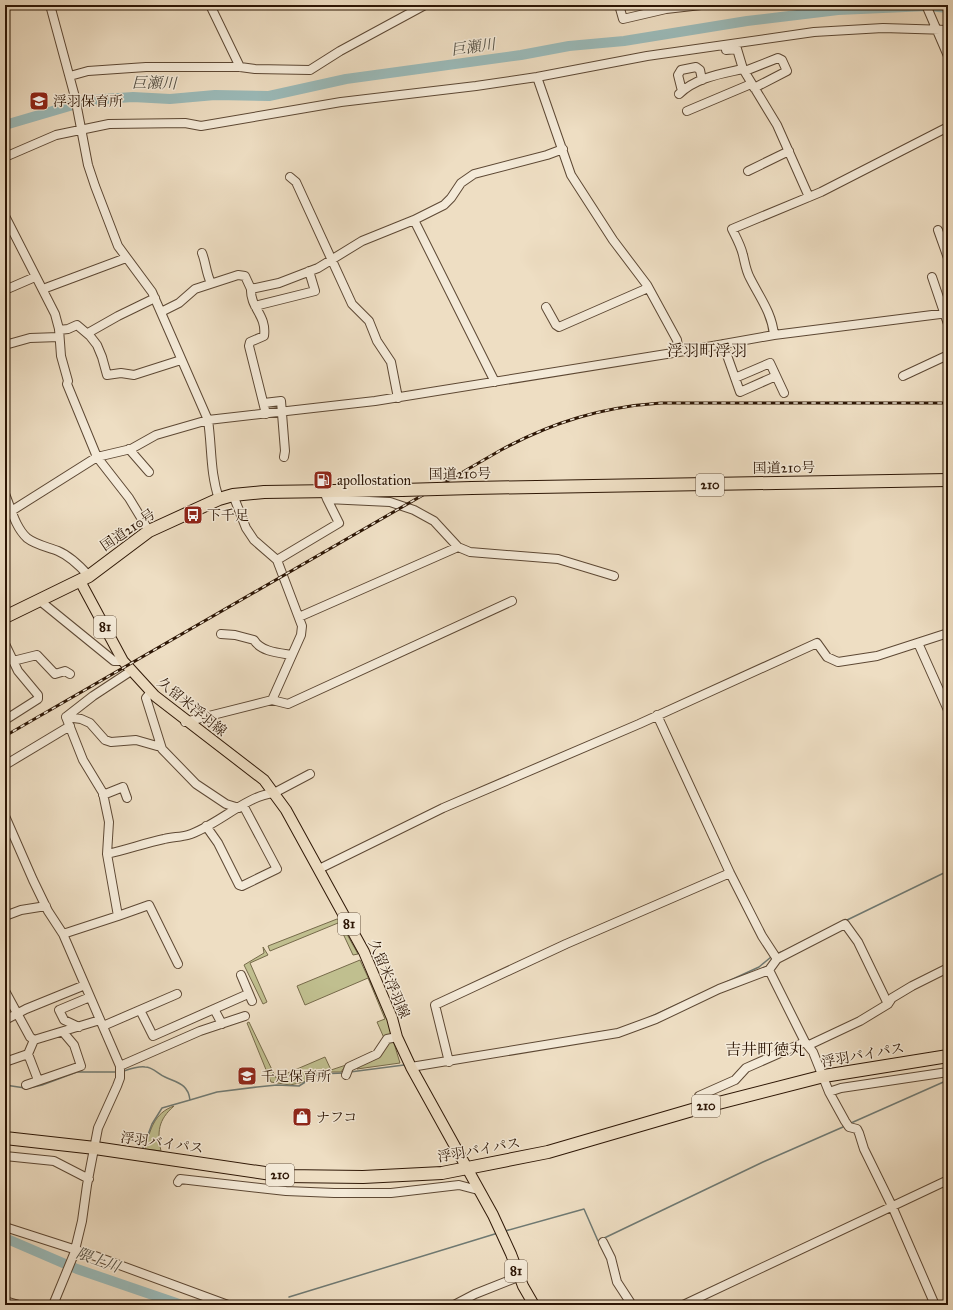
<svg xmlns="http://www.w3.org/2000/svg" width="953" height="1310" font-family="'IM FELL Great Primer','Noto Serif JP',serif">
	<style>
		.green { fill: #c0bf8f; stroke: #766a4a }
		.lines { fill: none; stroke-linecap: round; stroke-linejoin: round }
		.stream { stroke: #6f7972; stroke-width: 1.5 }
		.river { stroke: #9bbbba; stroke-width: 10 }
		.minor-casing { stroke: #5d4834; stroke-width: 10 }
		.major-casing { stroke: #2d1605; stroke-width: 12 }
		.highway-casing { stroke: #2d1605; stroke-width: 14 }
		.minor { stroke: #f4ead8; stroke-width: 8 }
		.major { stroke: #eedec3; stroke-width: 10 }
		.highway { stroke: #eedec3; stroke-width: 12 }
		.rail-casing { stroke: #2d1605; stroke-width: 3 }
		.rail { stroke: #f4ead8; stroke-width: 1.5; stroke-dasharray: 4.5; stroke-linecap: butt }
		.highway-bridge-casing { stroke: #2d1605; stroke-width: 14; stroke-linecap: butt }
		.highway-bridge { stroke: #eedec3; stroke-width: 12 }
		.labels { text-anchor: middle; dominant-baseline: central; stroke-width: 3; stroke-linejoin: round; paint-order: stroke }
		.shield { fill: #f4ead8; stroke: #695644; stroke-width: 1 }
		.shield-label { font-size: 13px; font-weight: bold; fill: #2d1605 }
		.poi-label { font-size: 14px; fill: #2d1605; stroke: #f4ead8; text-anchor: start }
		.street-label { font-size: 14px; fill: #2d1605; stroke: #f4ead8 }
		.water-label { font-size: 15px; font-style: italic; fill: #545044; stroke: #f4ead8 }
		.quarter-label { font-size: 16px; fill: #2d1605; stroke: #f4ead8 }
	</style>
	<rect width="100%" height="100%" fill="#eedec3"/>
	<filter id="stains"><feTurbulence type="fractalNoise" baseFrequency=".005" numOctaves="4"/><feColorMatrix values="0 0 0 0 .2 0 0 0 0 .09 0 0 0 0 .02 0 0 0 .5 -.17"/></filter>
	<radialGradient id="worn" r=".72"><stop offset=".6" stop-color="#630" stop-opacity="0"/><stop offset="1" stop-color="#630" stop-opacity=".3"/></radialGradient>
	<!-- green -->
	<path class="green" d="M337,919l2,1 19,34 -5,1 -15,-32 -68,28 -2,-5z
		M263,947l5,8 -18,8 17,39 -4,2 -19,-39 20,-12z
		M360,960l26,56 6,18 -8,4 -7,-16 8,-3 -17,-41 -63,27 -8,-19z
		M249,1022l27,56 49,-21 6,13 15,-5 -5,7h-23l-14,10 -14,3 -19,-3 -24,-59z
		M393,1040l7,23 -43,6 30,-26z
		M174,1106c-16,14 -17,26 -13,45l-16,-2c5,-19 9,-36 29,-43z"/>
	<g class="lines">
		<!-- stream -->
		<path class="stream" d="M845,921l103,-50
			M794,946l22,-11
			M776,954l8,-3
			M648,1018l111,-51 12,-10
			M581,1035l26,-4
			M124,1071c6,-2 15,-5 21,-4 8,0 13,7 20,10 13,6 23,7 25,23l27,-8 40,-5 20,-2 22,1 19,-12 26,-1
			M350,1072l54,-7
			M5,1085l20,3
			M29,1088l13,-3 35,-13h41
			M851,1123l97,-43
			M143,1148l9,-24 10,-16 28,-8
			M505,1231l79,-22 14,32 165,-79 80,-35
			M289,1297l209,-64
			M283,1305l1,-1"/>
		<!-- river -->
		<path class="river" d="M5,125l85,-25 43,-3 37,2 45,-4 54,1 77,-17 175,-24 48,-9 55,-5 123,-20 91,-11 90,-4 20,2
			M5,1238l72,31 105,36"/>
		<defs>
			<path id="minor" d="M50,5l25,92 13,68 7,21 23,60 34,46 56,128c4,27 2,53 11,79
				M210,5l30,62
				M619,5l4,14 43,-10 35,-4
				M926,5l22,51
				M726,50l11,-1 6,20 34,56 32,72
				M745,71l33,-13 4,2 5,11 -33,17
				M70,76l18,-5 58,-4h94l15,2 55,1 30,-19 85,-46
				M537,77l34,98 42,65 34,45 30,55 2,12
				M682,91l-4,-16 3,-5 15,-3 4,3 2,10
				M679,94c18,-17 42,-20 64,-25
				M687,111l64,-27
				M5,157l51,-22 53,-11 76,-1 16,3 140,-24 135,-16 61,-9 110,-21 167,-24 69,-4 65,2
				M748,171l41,-20
				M290,177l6,5 56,122 17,17 8,20 14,21 7,36
				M5,216l50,98 4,15 2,27 7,25 -1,3 30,73 32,41 20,33
				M414,220l30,-15 7,-7 10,-15 13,-9 73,-19 16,-6
				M938,230l10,28
				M202,253c4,10 4,20 9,30
				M932,277l16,47
				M43,289l83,-31
				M251,289c-1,19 16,26 13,47l-14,6 -1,4 17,68
				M5,290l30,-13
				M255,306l60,-15 -6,-20
				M546,307l10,18 3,2 89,-39
				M161,312l18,-9 16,-14 43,-14 7,1 6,13 28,-6 39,-15 44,-27 52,-21 81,162
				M59,330l9,-1 9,-4 13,11 7,9 5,12 5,18 14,-2 13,2 47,-15
				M88,333l30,-17 37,-18
				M774,335c-2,-22 -14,-37 -24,-57 -4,-7 -5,-15 -7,-23 -2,-9 -7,-18 -11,-26l89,-37 127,-65
				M723,344l17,48 36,-16
				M5,345l25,-7 29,-1
				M903,376l45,-21
				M735,378l35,-15 14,30
				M264,403l17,-2 4,50 -1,6
				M129,449l20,23
				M324,491l3,8 63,3 24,8 20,11 24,26 12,5 88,7 56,17
				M5,494c6,14 10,33 22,44 9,7 21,9 31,13 12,5 22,15 31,25
				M5,515l92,-58 34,-8 25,-14 52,-15 167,-19 304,-49 95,-17 174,-22
				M277,560l62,-37 -12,-24
				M39,600l75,61h9
				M299,617l159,-70
				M221,634l14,1 19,5c7,12 26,13 38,15
				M918,643l30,67
				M5,644l13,27 20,24v4l-33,21
				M13,661l24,-6 18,19 10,-3 5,3
				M151,692l-5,6 16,51 34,35 30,20 13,4
				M272,700l16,4 224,-103
				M657,715l73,158 32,63 15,23
				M66,717l15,2 9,4 15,17 6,2 25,-2 21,6h4
				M66,717l27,-21 38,-25
				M185,722l87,-22 29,-65 1,-9 -25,-66 -23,-20 -8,-12 -13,-33
				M5,765l65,-39
				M103,795l20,-8 4,11
				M5,816l28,64 15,31 15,23 57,132v12l-3,8 -19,42 -11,57 -5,36 -8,33 -21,51
				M206,826l12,17 21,42 3,1 35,-17 -34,-64
				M107,854c19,-4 38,-11 57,-15 8,-2 17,-2 24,-4 27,-8 59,-40 86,-42l36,-19
				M319,869l124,-61 196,-84 178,-81 10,14 11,5 39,-6 71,-23
				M5,916l16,-6 25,-4
				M118,916l31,-11 29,59
				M63,934l55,-18 -11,-62 2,-32 -4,-19 -2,-10 -20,-33 -17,-43
				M769,970l36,72 8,10 16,40 16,29 4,6 8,2 2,4 5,16 28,57 43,99
				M241,975l11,26
				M5,991l25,46 4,3 66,-20
				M214,1009l8,15
				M140,1010l13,26 95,-42
				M5,1020l21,-11 59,-24
				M103,1026l74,-32
				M79,1027l-15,-7 -5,-10 31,-13
				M34,1040l-6,14 10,26
				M809,1045l51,-24 28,-17 4,-6 20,-12 36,-18
				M5,1062l23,-8
				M449,1062l-14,-57 131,-61 164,-71
				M120,1066l80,-35 45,-15
				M411,1067l207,-34 38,-14 63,-30 50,-19 8,-11 68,-35 13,18 30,62
				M346,1075l3,-8 28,-13 10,-15 10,-2
				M26,1085l55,-19 -7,-21 -11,-13
				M829,1092l12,-4 107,-16
				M699,1103v-7l36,-16 11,-12 59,-26
				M5,1156l49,5 35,18
				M178,1182l2,-3 106,12 48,2h57l68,-8 19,5
				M5,1227l90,29 133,49
				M603,1242l8,16 6,24 15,23
				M5,1301l14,4
				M454,1305l21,-11 43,-17
				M683,1305l265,-125"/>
			<path id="major" d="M80,581l43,80 32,35 109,84 22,30 78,142 28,66 5,19 14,30 82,148 18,39 12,32 11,19"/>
			<path id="highway" d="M472,488l476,-8
				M5,617l84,-41 60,-45 70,-32 14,-4 31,-3 138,-2
				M5,1138l90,10 190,28 78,1 79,-4 106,-21 151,-44 125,-32 124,-20"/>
		</defs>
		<!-- minor casing -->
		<use href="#minor" class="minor-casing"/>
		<!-- major casing -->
		<use href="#major" class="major-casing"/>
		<!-- highway casing -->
		<use href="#highway" class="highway-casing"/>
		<!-- minor -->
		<use href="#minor" class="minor"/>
		<!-- major -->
		<use href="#major" class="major"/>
		<!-- highway -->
		<use href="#highway" class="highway"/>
		<defs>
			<path id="rail" d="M5,736l496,-286c52,-28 101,-43 160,-47h287"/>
		</defs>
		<!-- rail casing -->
		<use href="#rail" class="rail-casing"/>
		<!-- rail -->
		<use href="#rail" class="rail"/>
		<defs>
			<path id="highway-bridge" d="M402,490l70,-2"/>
		</defs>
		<!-- highway-bridge casing -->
		<use href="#highway-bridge" class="highway-bridge-casing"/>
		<!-- highway-bridge -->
		<use href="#highway-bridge" class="highway-bridge"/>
	</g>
	<!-- icons -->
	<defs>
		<symbol id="school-square" viewBox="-11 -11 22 22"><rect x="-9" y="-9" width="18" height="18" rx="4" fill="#8f2418" stroke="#f4ead8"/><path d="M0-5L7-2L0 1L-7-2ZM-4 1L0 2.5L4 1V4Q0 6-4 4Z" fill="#fff"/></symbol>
		<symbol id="fuel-square" viewBox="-11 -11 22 22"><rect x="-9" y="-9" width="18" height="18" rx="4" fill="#8f2418" stroke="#f4ead8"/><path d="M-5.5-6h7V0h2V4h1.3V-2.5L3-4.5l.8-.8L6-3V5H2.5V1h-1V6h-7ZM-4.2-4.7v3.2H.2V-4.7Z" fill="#fff"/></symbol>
		<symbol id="bus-square" viewBox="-11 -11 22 22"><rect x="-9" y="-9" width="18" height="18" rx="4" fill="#8f2418" stroke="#f4ead8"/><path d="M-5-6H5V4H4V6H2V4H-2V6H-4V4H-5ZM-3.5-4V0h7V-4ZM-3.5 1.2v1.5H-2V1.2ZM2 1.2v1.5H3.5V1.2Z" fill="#fff"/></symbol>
		<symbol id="shop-square" viewBox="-11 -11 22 22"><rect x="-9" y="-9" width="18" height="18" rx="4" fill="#8f2418" stroke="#f4ead8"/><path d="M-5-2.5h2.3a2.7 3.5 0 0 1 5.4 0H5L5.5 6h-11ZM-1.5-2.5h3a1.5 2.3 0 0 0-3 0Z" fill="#fff"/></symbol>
	</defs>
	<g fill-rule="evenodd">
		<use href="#school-square" x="28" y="90" width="22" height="22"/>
		<use href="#fuel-square" x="312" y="469" width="22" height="22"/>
		<use href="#bus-square" x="182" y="504" width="22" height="22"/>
		<use href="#school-square" x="236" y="1065" width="22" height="22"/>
		<use href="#shop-square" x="291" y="1106" width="22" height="22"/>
	</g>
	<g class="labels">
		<!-- shield labels -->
		<g class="shield">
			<rect x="696" y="474" width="28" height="22" rx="3"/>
			<rect x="94" y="616" width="22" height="22" rx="3"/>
			<rect x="338" y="913" width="22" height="22" rx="3"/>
			<rect x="692" y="1095" width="28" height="22" rx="3"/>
			<rect x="266" y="1164" width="28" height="22" rx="3"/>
			<rect x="505" y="1260" width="22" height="22" rx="3"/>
		</g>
		<g class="shield-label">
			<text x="710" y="485">210</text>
			<text x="105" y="627">81</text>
			<text x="349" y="924">81</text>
			<text x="706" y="1106">210</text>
			<text x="280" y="1175">210</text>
			<text x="516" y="1271">81</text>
		</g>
		<!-- poi labels -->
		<g class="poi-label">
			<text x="53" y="101">浮羽保育所</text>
			<text x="337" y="480">apollostation</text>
			<text x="207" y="515">下千足</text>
			<text x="261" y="1076">千足保育所</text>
			<text x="316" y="1117">ナフコ</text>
		</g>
		<!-- street labels -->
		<g class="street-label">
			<text transform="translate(784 468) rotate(-1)">国道210号</text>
			<text transform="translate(460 474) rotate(-1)">国道210号</text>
			<text transform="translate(128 530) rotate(-34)">国道210号</text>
			<text transform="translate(192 707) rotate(39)">久留米浮羽線</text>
			<text transform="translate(389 979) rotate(67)">久留米浮羽線</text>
			<text transform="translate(863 1055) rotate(-10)">浮羽バイパス</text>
			<text transform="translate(162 1143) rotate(8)">浮羽バイパス</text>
			<text transform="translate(479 1150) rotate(-10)">浮羽バイパス</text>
		</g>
		<!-- water labels -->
		<g class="water-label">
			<text transform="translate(473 47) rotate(-8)">巨瀬川</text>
			<text transform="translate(154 83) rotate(1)">巨瀬川</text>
			<text transform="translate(98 1260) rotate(20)">隈上川</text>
		</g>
		<!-- quarter labels -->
		<g class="quarter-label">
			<text x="707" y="350">浮羽町浮羽</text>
			<text x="765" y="1049">吉井町徳丸</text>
		</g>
	</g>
	<!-- margin -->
	<rect width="953" height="1310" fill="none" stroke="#eedec3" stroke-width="20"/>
	<rect x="6" y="6" width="941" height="1298" fill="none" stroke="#2d1605" stroke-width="2"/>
	<rect x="10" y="10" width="933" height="1290" fill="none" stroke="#2d1605"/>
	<rect width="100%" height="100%" filter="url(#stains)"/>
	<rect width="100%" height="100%" fill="url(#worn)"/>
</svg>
